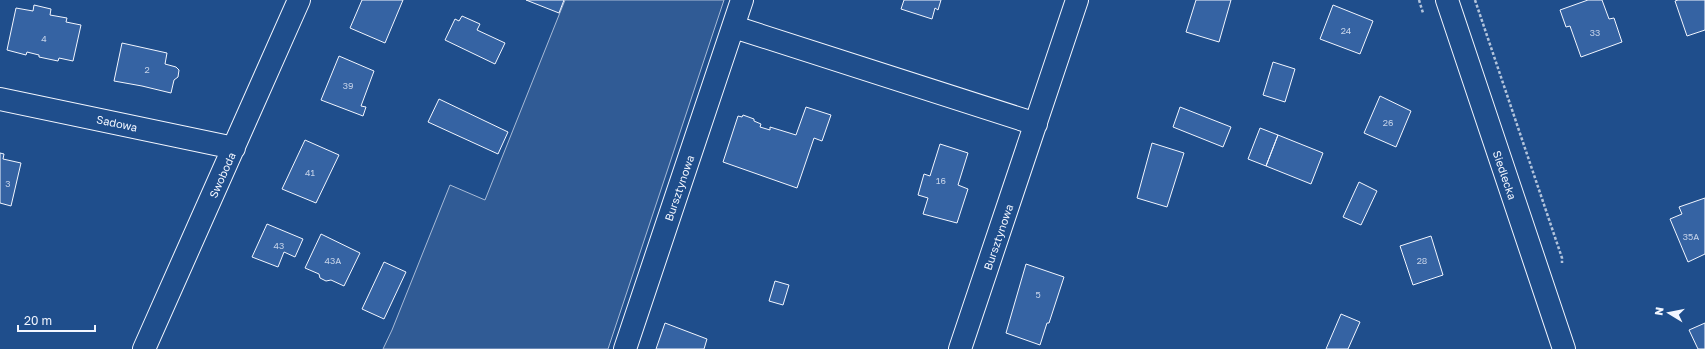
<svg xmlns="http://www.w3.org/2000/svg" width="1705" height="349" font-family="'Golos Text',sans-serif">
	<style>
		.built { fill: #305b95; stroke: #a8bbd7 }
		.building { fill: #3563a3; stroke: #f2f6ff }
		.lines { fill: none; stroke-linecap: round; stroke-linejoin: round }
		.minor-casing { stroke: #f2f6ff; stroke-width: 24 }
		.major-casing { stroke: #f2f6ff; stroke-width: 24 }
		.path { stroke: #b3c4dc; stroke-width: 2.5; stroke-dasharray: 3 2; stroke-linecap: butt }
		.minor { stroke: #1f4e8c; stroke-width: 22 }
		.major { stroke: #1f4e8c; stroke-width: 22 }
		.labels { text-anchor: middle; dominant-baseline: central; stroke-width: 3; stroke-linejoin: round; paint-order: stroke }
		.number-label { font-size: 9px; fill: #c3d1e8 }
		.street-label { font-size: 11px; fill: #f2f6ff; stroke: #1f4e8c }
	</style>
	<rect width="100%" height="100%" fill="#1f4e8c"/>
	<!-- built -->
	<path class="built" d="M565,0h159l-116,349h-225l9,-19 58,-145 35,15z"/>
	<!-- building -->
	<path class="building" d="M362,0h41l-18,43 -35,-15z
		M526,0h38l-5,13z
		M904,0h37l-3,10 -3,-2 -3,11 -31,-10z
		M1196,0h35l-12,42 -33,-10z
		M1588,0h14l7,19 5,-1 8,24 -41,15 -11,-31 -4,1 -6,-17z
		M1678,0h27v30l-18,6 -12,-35z
		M34,5l17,4 -1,6 17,3 -1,4 15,3 -8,36 -14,-3 -1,3 -19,-4v-2l-12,-3 -1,3 -19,-5 9,-42 17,3z
		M1333,5l40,16 -13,33 -40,-15z
		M462,16l18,8 -3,6 28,13 -10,21 -50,-24 10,-21 4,2z
		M122,43l45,10 -2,11 11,3 3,3 -1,7 -4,3 -3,13 -29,-7 -28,-5z
		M339,56l35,15 -13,35 5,1 -3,9 -42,-16z
		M1273,62l22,7 -10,33 -22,-7z
		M1380,96l31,15 -15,36 -32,-14z
		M439,99l69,33 -10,22 -70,-32z
		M806,107l25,8 -9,26 -8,-3 -17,50 -74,-26 15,-46 4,1 1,-2 11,4v2l7,3 -1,3 10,3v-3l26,8z
		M1180,107l51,20 -8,20 -50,-20z
		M1260,128l18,7 -12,31 -18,-7z
		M1278,135l45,18 -12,31 -45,-18z
		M305,140l34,15 -23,48 -34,-14z
		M1152,143l32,10 -17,54 -30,-9z
		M940,144l28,9 -10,32 10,4 -11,34 -34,-9 5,-16 -10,-3 6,-21 6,2z
		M0,153l4,1 -1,5 18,4 -10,43 -11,-3z
		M1359,182l18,9 -16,34 -18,-8z
		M1705,198v56l-17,8 -18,-43 12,-5 -3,-7z
		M267,224l36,15 -8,18 -11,-5 -6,15 -26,-10z
		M321,234l39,19 -16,33 -13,-6 -5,1 -6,-3 -1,-4 -14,-6z
		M1431,236l12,39 -30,10 -13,-39z
		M384,262l22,10 -22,47 -22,-10z
		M1026,264l38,13 -15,46h-2l-7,22 -34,-12z
		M775,281l14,4 -6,20 -14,-4z
		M1341,314l19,8 -12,27h-22z
		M665,323l42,16 -3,10h-48z
		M1705,323v26h-7l-9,-19z"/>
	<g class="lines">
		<defs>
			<path id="minor" d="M734,27l302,97
				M0,99l234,49
				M144,349l155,-349
				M625,349l117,-349
				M960,349l117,-349"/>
			<path id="major" d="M1447,0l117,349"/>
		</defs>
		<!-- minor casing -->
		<use href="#minor" class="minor-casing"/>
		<!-- major casing -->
		<use href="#major" class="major-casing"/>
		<!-- path -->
		<path class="path" d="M1419,0l4,13
			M1475,0l87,258v5"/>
		<!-- minor -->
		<use href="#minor" class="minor"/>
		<!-- major -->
		<use href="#major" class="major"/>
	</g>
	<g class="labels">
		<!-- number labels -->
		<g class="number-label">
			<text x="1346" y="30">24</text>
			<text x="1595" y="32">33</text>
			<text x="44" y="38">4</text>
			<text x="147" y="69">2</text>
			<text x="348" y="85">39</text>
			<text x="1388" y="122">26</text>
			<text x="310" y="172">41</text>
			<text x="941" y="180">16</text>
			<text x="8" y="183">3</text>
			<text x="1691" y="236">35A</text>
			<text x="279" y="245">43</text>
			<text x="333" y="260">43A</text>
			<text x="1422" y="260">28</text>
			<text x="1038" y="294">5</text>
		</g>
		<!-- street labels -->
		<g class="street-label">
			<text transform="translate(117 123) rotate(12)">Sadowa</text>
			<text transform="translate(222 175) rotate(-66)">Swoboda</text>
			<text transform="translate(1505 175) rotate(71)">Siedlecka</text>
			<text transform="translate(679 188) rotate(-71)">Bursztynowa</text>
			<text transform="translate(998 237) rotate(-71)">Bursztynowa</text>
		</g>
	</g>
	<!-- north arrow -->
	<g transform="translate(1669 313) rotate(280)" stroke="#1f4e8c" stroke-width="3" paint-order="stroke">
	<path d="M0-3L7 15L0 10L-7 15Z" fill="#f2f6ff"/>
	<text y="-6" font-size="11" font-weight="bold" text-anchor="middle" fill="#f2f6ff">N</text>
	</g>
	<!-- scale -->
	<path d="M18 325v6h77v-6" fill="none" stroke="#f2f6ff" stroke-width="2"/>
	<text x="24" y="325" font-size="12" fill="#f2f6ff" stroke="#1f4e8c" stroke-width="3" paint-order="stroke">20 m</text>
</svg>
